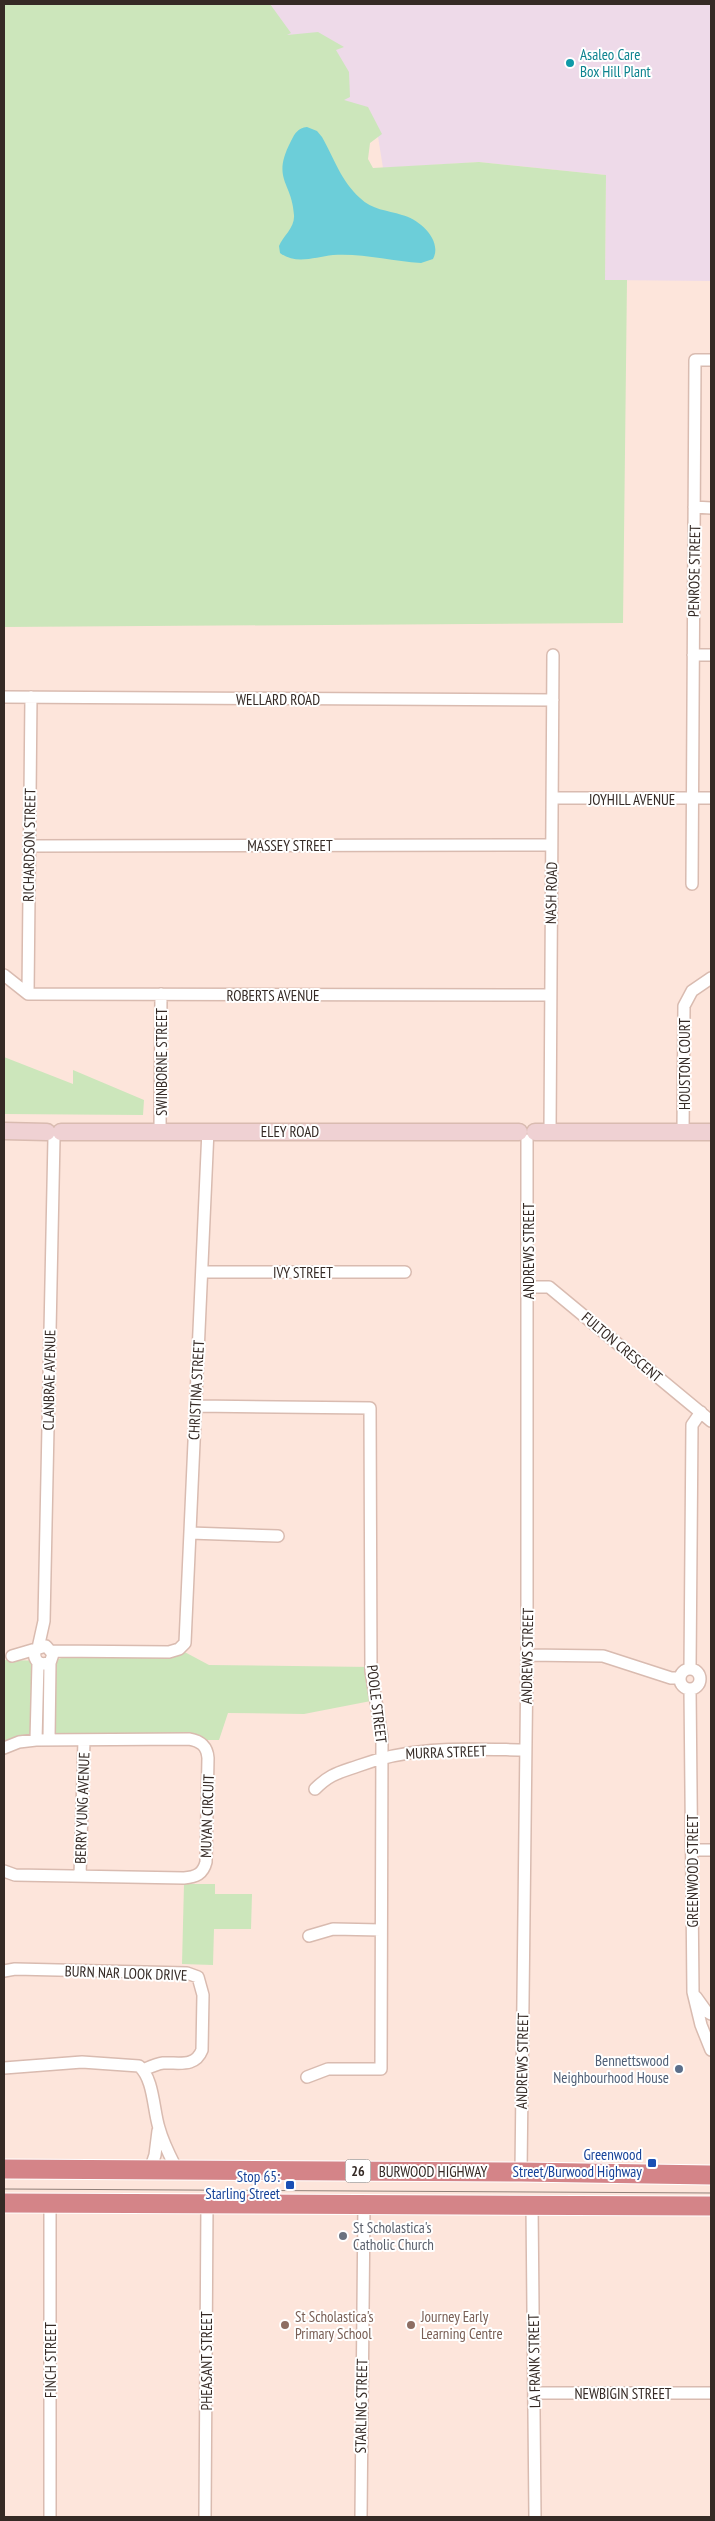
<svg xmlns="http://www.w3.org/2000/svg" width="715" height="2521" font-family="'PT Sans Narrow',sans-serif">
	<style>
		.industrial { fill: #eedae9 }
		.green { fill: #cce6bb }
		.water { fill: #6cced9 }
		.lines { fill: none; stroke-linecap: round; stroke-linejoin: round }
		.minor-casing { stroke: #d9bbb0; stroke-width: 14 }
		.secondary-casing { stroke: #d9bbb0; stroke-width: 19 }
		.trunk-casing { stroke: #fff; stroke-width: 21 }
		.minor { stroke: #fff; stroke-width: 11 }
		.secondary { stroke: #efd1d3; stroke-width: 16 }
		.trunk { stroke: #d48488; stroke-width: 19 }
		.tram { stroke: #918079; stroke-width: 1 }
		.culture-dot { fill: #0f9aa8; stroke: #fff; stroke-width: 2 }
		.service-dot { fill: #5c6f8a; stroke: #fff; stroke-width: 2 }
		.transit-dot { fill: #1a4fb4; stroke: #fff; stroke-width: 2 }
		.worship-dot { fill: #6b7280; stroke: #fff; stroke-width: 2 }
		.education-dot { fill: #8d6e63; stroke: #fff; stroke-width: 2 }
		.labels { text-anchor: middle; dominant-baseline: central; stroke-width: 4; stroke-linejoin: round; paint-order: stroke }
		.shield { fill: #fff; stroke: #726a66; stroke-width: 1 }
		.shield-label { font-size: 14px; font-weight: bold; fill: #352a25 }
		.culture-label { font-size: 15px; fill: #0d838f; stroke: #fff; text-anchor: start }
		.street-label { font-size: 15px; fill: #352a25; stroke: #fff }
		.service-label { font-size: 15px; fill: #4e5e75; stroke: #fff; text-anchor: end }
		.transit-label { font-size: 15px; fill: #164399; stroke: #fff; text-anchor: end }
		.worship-label { font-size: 15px; fill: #5b616d; stroke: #fff; text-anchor: start }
		.education-label { font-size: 15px; fill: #785e54; stroke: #fff; text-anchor: start }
	</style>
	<rect width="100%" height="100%" fill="#fde5db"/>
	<!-- industrial -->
	<path class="industrial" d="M264,4h447v277l-106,-1 1,-105 -127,-13 -96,6 -7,-44 -33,-24 -60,-65z"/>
	<!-- green -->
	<path class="green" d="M4,4h266l21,29 -4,2 31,-3 26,15 -8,3 13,22 1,25 -6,3 24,7 14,27 -12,9 -2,16 5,9 106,-6 127,13 -1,105h22l-4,343 -619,4z
		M4,1057l69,27v-14l71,30 -1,15 -139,-1z
		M179,1649l30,16 162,2 5,33 -72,14 -76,-1 -9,27h-135l-80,8v-88l47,1 36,-10z
		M184,1884h31v10h37l-1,35h-37l-1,36 -31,-1z"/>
	<!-- water -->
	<path class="water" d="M307,127l10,4 5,6c12,21 19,44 38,61 12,12 27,12 42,17 17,4 41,25 31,44l-12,4c-29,-2 -59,-10 -88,-8 -18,2 -37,10 -53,-2l-1,-7c4,-10 16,-18 15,-31 -2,-34 -23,-35 -3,-74 4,-8 7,-13 16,-14z"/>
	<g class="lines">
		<defs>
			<path id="minor" d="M694,507l17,1
				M693,655h18
				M4,697l549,3
				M552,798h159
				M29,846l522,-1
				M692,884l3,-524h16
				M4,975l24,19 521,1
				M28,994l3,-297
				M160,1130l1,-136
				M550,1132l3,-477
				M683,1132l1,-126 8,-15 19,-13
				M202,1272h203
				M529,1287h20l162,134
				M196,1406l174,2 1,263 11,67 -1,331h-53l-21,8
				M190,1533l88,3
				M38,1648l6,-27 10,-483
				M52,1651l117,1 10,-3 6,-6 23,-513
				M527,1655l76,1 68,22h9
				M12,1656l34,-10 7,8 -3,9 -9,1c-6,-3 -8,-8 -5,-14
				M690,1669l2,-244 9,-13
				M680 1679a10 10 0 1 1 20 0a10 10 0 1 1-20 0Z
				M690,1689l3,303 8,33 10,25
				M49,1739l1,-76
				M36,1740l2,-77
				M4,1748l15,-6 17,-2 153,-1c12,2 18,7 19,19l-2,104c-3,12 -10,15 -22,16l-169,-3 -11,-4
				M315,1789c15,-15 23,-16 43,-23 57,-21 108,-17 168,-16
				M692,1850h19
				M80,1876l4,-136
				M309,1936l24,-7 48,1
				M4,1971l11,-2 172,4 11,4 5,18 -1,55c-7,18 -24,12 -39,13 -7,1 -13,4 -20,7
				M696,1997l10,14 5,3
				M4,2068l78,-6 57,4c15,13 14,43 20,62 4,15 11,28 18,42
				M150,2170l5,-15 3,-24
				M521,2172l6,-517v-515
				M532,2205l3,312
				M535,2393h176
				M50,2517v-314
				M205,2517l2,-313
				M361,2517l3,-312"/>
			<path id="secondary" d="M4,1131l43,1
				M61,1132h458
				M535,1132h176"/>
			<path id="trunk" d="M4,2169l517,3 190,3
				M4,2203l707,3"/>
		</defs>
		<!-- minor casing -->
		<use href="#minor" class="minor-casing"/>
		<!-- secondary casing -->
		<use href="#secondary" class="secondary-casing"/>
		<!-- trunk casing -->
		<use href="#trunk" class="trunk-casing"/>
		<!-- minor -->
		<use href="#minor" class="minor"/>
		<!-- secondary -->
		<use href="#secondary" class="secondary"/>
		<!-- trunk -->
		<use href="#trunk" class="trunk"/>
		<!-- tram -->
		<path class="tram" d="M4,2189l707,4"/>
	</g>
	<!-- markers -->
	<circle class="culture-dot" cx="570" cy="63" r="5"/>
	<circle class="service-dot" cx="679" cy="2069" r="5"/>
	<g class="transit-dot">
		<rect x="647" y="2158" width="10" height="10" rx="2.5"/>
		<rect x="285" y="2180" width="10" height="10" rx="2.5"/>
	</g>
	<circle class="worship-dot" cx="343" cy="2236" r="5"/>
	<g class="education-dot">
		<circle cx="285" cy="2325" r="5"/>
		<circle cx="411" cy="2325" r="5"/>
	</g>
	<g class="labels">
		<!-- shield labels -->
		<rect class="shield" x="345.5" y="2159.5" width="25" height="23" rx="4"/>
		<g class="shield-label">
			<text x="358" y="2171">26</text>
		</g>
		<!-- culture labels -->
		<g class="culture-label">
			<text x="580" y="54">Asaleo Care<tspan x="580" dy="17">Box Hill Plant</tspan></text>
		</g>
		<!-- street labels -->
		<g class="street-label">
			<text transform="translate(694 571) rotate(-89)">PENROSE STREET</text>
			<text x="278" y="699">WELLARD ROAD</text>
			<text x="632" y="799">JOYHILL AVENUE</text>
			<text transform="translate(29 845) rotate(-89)">RICHARDSON STREET</text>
			<text x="290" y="845">MASSEY STREET</text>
			<text transform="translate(551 893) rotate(-89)">NASH ROAD</text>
			<text x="273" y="995">ROBERTS AVENUE</text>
			<text transform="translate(161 1062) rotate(-90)">SWINBORNE STREET</text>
			<text transform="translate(684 1064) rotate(-90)">HOUSTON COURT</text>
			<text x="290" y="1131">ELEY ROAD</text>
			<text transform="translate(528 1251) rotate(-90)">ANDREWS STREET</text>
			<text x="303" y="1272">IVY STREET</text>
			<text transform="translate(622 1347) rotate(40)">FULTON CRESCENT</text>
			<text transform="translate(49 1380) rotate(-89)">CLANBRAE AVENUE</text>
			<text transform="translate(196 1390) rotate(-87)">CHRISTINA STREET</text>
			<text transform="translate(527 1656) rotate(-89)">ANDREWS STREET</text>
			<text transform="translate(377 1704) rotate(83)">POOLE STREET</text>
			<text transform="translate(446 1752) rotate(-2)">MURRA STREET</text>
			<text transform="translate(82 1808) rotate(-88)">BERRY YUNG AVENUE</text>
			<text transform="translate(207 1816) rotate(-88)">MUYAN CIRCUIT</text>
			<text transform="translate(692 1871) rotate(-90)">GREENWOOD STREET</text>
			<text transform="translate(126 1973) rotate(2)">BURN NAR LOOK DRIVE</text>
			<text transform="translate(522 2061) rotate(-89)">ANDREWS STREET</text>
			<text x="433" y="2171">BURWOOD HIGHWAY</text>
			<text transform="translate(50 2360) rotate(-90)">FINCH STREET</text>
			<text transform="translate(206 2361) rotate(-90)">PHEASANT STREET</text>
			<text transform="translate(534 2361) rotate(-91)">LA FRANK STREET</text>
			<text x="623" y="2393">NEWBIGIN STREET</text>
			<text transform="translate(361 2406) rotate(-89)">STARLING STREET</text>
		</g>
		<!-- service labels -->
		<g class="service-label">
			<text x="669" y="2060">Bennettswood<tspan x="669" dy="17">Neighbourhood House</tspan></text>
		</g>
		<!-- transit labels -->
		<g class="transit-label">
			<text x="642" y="2154">Greenwood<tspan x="642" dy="17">Street/Burwood Highway</tspan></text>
			<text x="280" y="2176">Stop 65:<tspan x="280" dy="17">Starling Street</tspan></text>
		</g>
		<!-- worship labels -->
		<g class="worship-label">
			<text x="353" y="2227">St Scholastica's<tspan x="353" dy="17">Catholic Church</tspan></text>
		</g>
		<!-- education labels -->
		<g class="education-label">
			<text x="295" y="2316">St Scholastica's<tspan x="295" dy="17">Primary School</tspan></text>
			<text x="421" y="2316">Journey Early<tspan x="421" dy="17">Learning Centre</tspan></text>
		</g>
	</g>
	<!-- border -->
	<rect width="715" height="2521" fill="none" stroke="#352a25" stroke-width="10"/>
</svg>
